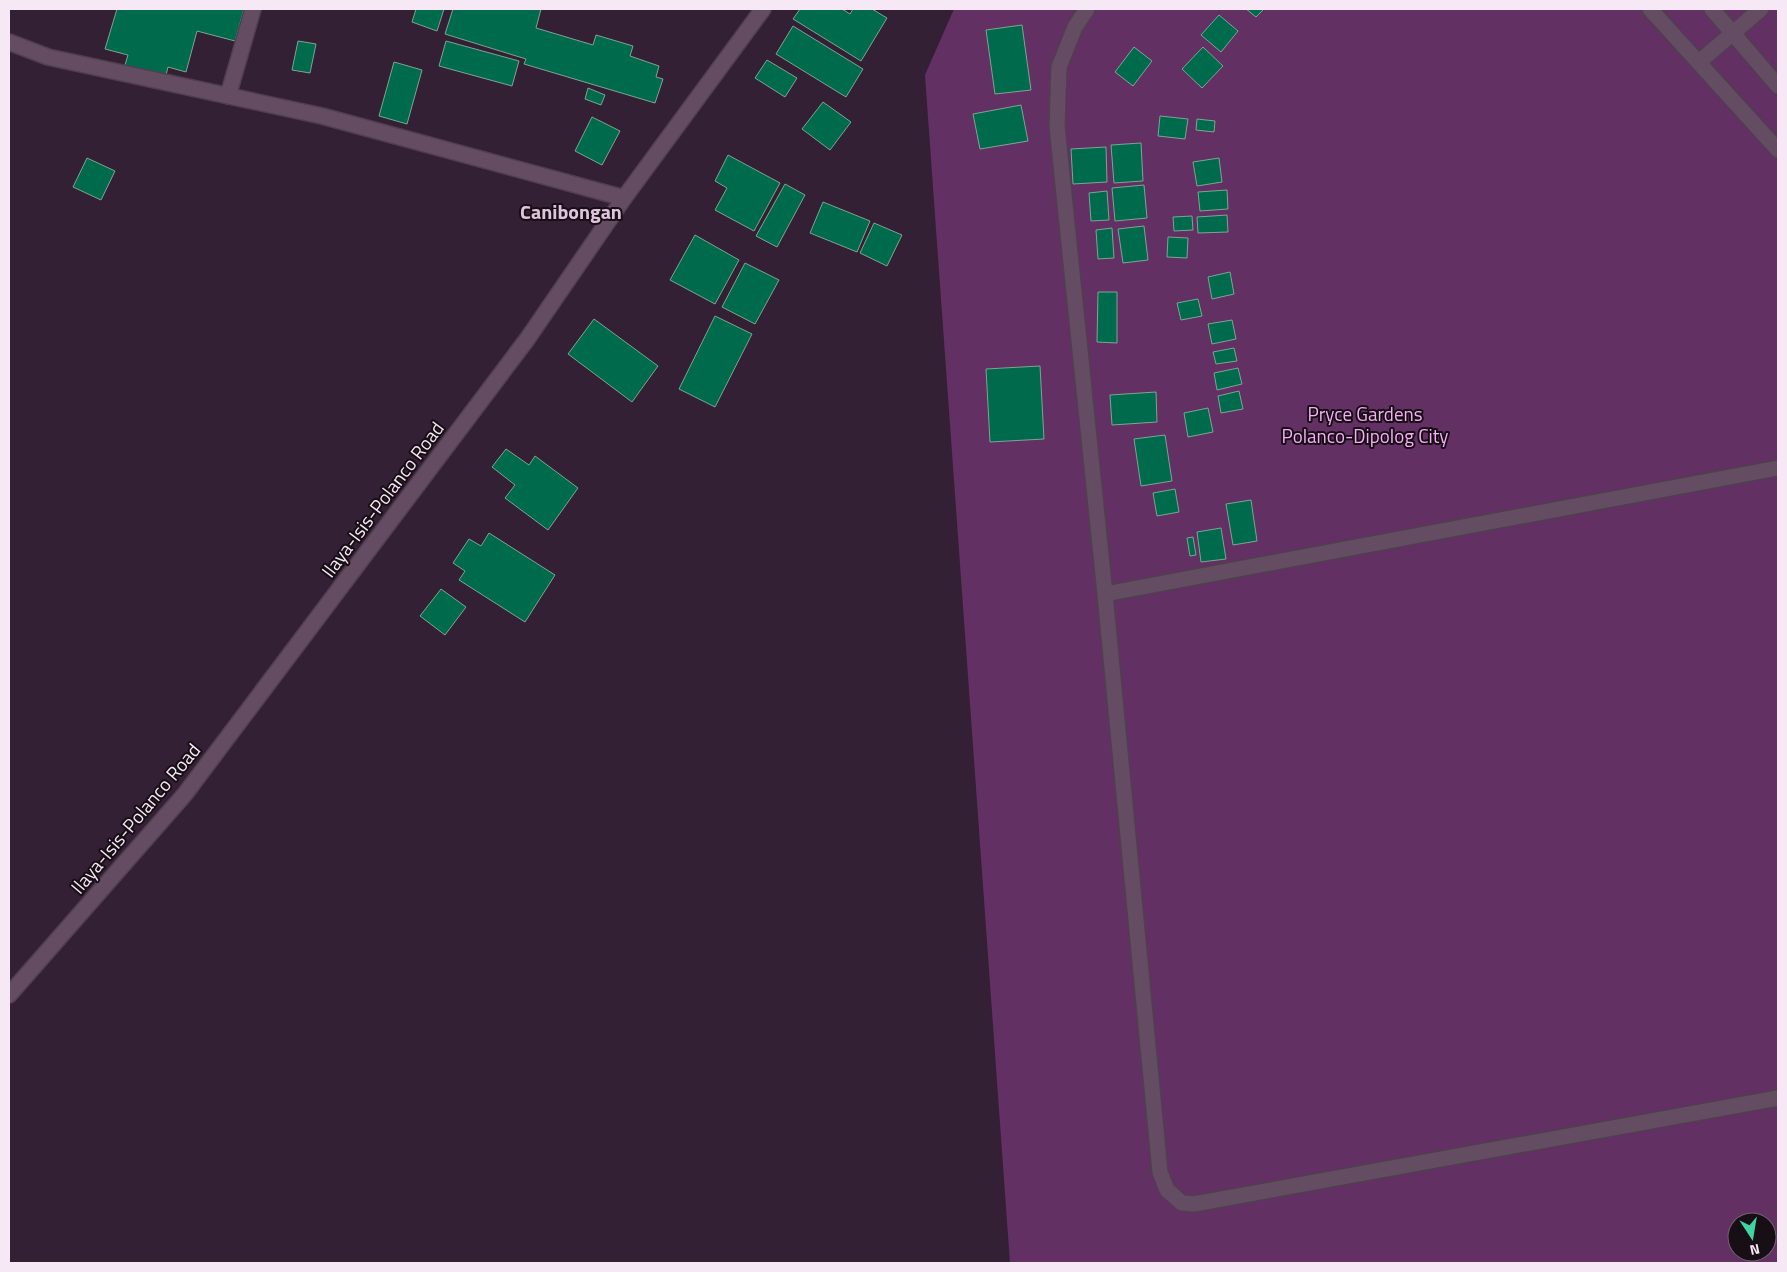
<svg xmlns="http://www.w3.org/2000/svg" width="1787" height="1272" font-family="'Titillium Web',sans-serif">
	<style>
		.green { fill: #633064; fill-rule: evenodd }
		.building { fill: #006b4c; stroke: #7fa392 }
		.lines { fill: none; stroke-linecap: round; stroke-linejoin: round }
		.lane-casing { stroke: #503f4f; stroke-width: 18 }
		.street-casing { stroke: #503f4f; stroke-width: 18 }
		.secondary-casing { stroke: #503f4f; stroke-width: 18 }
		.lane { stroke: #644d63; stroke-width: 15 }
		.street { stroke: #644d63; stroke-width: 15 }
		.secondary { stroke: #644d63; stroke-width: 15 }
		.labels { text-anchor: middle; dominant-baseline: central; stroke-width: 4; stroke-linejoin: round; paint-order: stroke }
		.park-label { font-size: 19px; fill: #f6aef5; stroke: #170e16 }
		.street-label { font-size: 19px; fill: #f6e8f5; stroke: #170e16 }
		.neighbourhood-label { font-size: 20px; font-weight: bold; fill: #dec4dd; stroke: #170e16 }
	</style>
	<rect width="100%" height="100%" fill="#342034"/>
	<!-- green -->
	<path class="green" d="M954,9h824v1254h-768l-85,-1188zM1737,1222h30v30h-30z"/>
	<!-- building -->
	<path class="building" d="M117,9h127l-9,32 -38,-10 -11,41 -18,-5 -3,12 -41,-11 4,-13 -23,-6z
		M416,9h28l-7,22 -25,-9z
		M453,9h88l-5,19 57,17 3,-10 37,11 -3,10 29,10 -3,11 7,2 -8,24 -131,-39 2,-5 -81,-25z
		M800,9h42l8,5 3,-5h19l15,9 -26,43 -68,-42z
		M1246,9h18l-8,8z
		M1219,15l19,16 -17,21 -20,-17z
		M1022,25l9,65 -36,4 -9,-64z
		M793,26l70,43 -17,28 -70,-43z
		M298,41l18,3 -6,29 -18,-3z
		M446,41l73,20 -7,25 -73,-20z
		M1134,47l18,14 -19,25 -18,-14z
		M1203,47l20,19 -21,22 -20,-19z
		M767,60l30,18 -12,19 -30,-19z
		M394,62l28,8 -15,54 -28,-8z
		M588,88l17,7 -4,10 -16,-6z
		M823,102l28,20 -21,28 -28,-21z
		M1021,105l7,36 -48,8 -7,-35z
		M1160,116l28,3 -3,20 -27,-3z
		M592,117l28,14 -18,34 -27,-14z
		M1197,119l18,2 -1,11 -18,-2z
		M1141,143l2,38 -29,2 -3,-38z
		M1106,147l1,35 -34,2 -2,-35z
		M728,155l52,28 -26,48 -39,-21 12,-22 -12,-7z
		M87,158l28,13 -14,29 -28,-13z
		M1219,158l3,24 -25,4 -4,-24z
		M785,184l20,11 -28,52 -21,-11z
		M1144,185l3,33 -32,3 -3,-33z
		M1227,190l1,19 -28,2 -2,-19z
		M1107,191l2,29 -18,1 -2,-28z
		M823,202l47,19 -13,31 -47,-19z
		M1227,215l1,17 -30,1 -1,-16z
		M1192,216l1,14 -19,1 -1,-14z
		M874,223l28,12 -15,31 -27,-13z
		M1144,226l4,34 -25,3 -5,-34z
		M1112,228l2,30 -16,1 -2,-29z
		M695,235l44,25 -24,44 -45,-24z
		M1168,237l20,1 -1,20 -20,-1z
		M745,263l34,17 -24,44 -33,-17z
		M1230,272l4,22 -22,5 -4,-22z
		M1098,292h19v51l-20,-1z
		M1198,299l4,17 -21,4 -4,-17z
		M715,316l37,18 -37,73 -36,-18z
		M594,319l64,47 -26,36 -64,-48z
		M1232,320l4,19 -24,5 -4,-20z
		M1234,348l3,13 -21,3 -3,-12z
		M1040,366l4,73 -54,3 -4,-73z
		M1238,368l4,16 -25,6 -3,-17z
		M1239,391l4,18 -22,4 -3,-17z
		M1156,392l1,30 -45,3 -2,-30z
		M1208,408l5,24 -25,5 -4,-24z
		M1165,435l7,46 -31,5 -7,-47z
		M506,449l23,16 6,-9 43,32 -30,42 -43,-32 10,-13 -23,-18z
		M1175,489l4,23 -22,4 -4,-23z
		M1251,500l6,41 -24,4 -7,-41z
		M1221,528l5,31 -25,3 -4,-30z
		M489,533l66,42 -30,47 -66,-42 6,-9 -12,-8 16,-24 12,7z
		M1193,537l3,18 -6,1 -3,-18z
		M441,589l25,18 -21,28 -25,-19z"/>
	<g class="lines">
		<defs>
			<path id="lane" d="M1087,9l-12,18 -16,40 -2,59 48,468 55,578 7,18 15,13 12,1 584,-106
				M1650,9l128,141
				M1712,9l66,77
				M1699,62l62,-53
				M1105,594l673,-126"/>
			<path id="street" d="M9,42l39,15 274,59 302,82
				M228,96l25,-87"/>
			<path id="secondary" d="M9,995l176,-201 343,-456 96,-140 139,-189"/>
		</defs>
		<!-- lane casing -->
		<use href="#lane" class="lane-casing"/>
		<!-- street casing -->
		<use href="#street" class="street-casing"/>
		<!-- secondary casing -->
		<use href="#secondary" class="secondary-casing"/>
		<!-- lane -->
		<use href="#lane" class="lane"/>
		<!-- street -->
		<use href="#street" class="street"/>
		<!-- secondary -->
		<use href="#secondary" class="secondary"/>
	</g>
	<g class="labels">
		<!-- park labels -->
		<g class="park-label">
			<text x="1365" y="413">Pryce Gardens<tspan x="1365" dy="22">Polanco-Dipolog City</tspan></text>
		</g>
		<!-- street labels -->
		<g class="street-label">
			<text transform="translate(382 499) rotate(-53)">Ilaya-Isis-Polanco Road</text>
			<text transform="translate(135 818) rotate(-50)">Ilaya-Isis-Polanco Road</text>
		</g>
		<!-- neighbourhood labels -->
		<g class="neighbourhood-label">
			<text x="571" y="211">Canibongan</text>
		</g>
	</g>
	<!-- border -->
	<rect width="1787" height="1272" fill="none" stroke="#f6e8f5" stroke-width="20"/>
	<!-- north arrow -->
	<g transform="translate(1752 1237) rotate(168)"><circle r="24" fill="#170e16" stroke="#70656f"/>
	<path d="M0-4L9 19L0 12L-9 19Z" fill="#42d4a0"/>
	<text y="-8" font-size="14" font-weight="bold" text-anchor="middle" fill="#f6e8f5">N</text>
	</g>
</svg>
